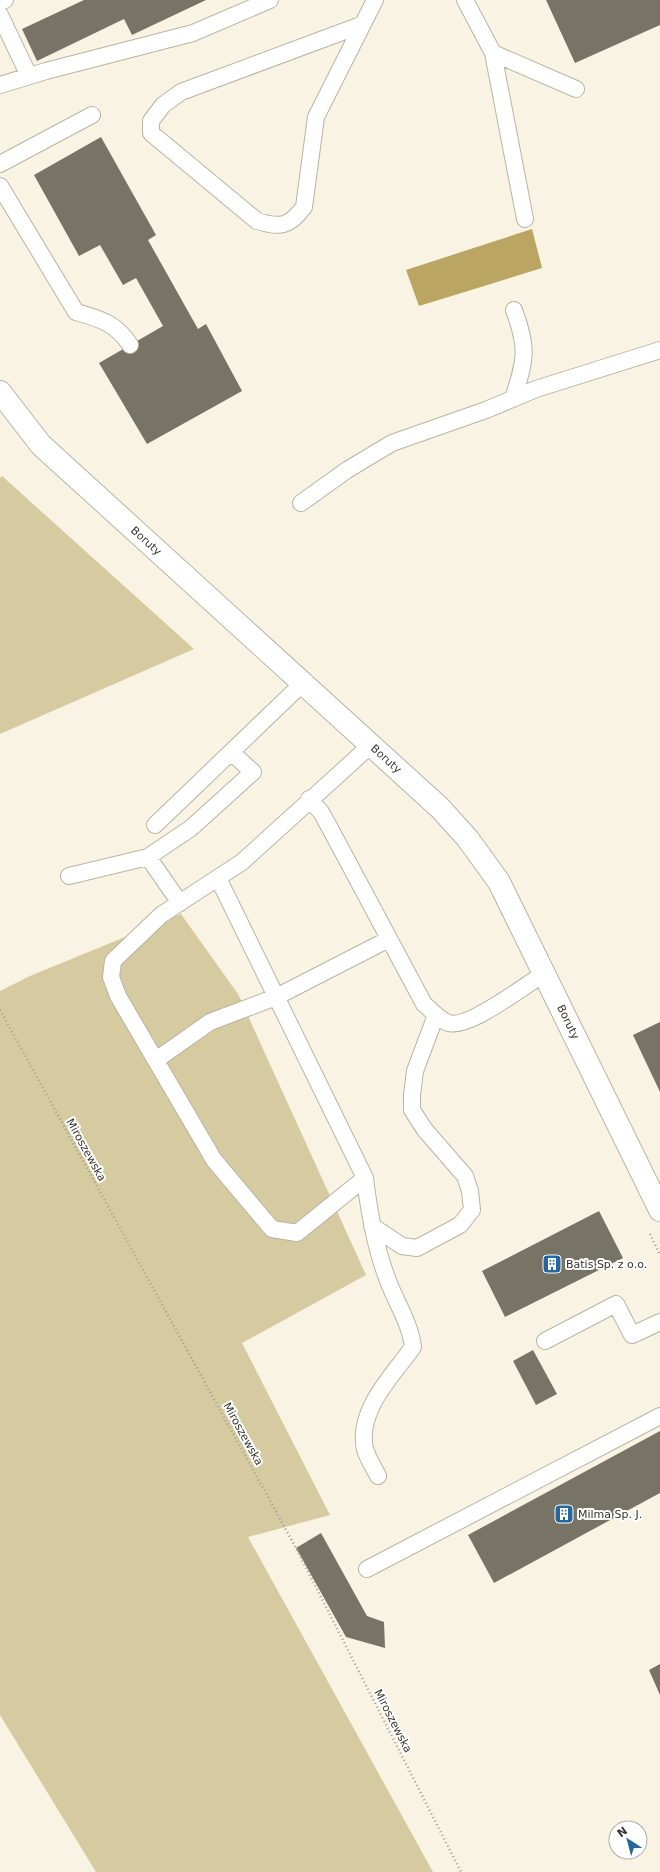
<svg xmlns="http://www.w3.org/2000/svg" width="660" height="1872" font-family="'DejaVu Sans',sans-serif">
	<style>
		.green { fill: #d6caa1 }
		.water { fill: #baa562 }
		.building { fill: #787465 }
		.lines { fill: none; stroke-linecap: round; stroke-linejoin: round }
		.lane-casing { stroke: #b9b4a4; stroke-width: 18 }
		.secondary-casing { stroke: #b9b4a4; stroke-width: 24 }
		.path { stroke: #a29f92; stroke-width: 2.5; stroke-dasharray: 1 3; stroke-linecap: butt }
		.lane { stroke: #fff; stroke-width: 16 }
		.secondary { stroke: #fff; stroke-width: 22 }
		.labels { text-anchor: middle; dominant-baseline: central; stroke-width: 4; stroke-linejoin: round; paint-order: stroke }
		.street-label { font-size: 11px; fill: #36342d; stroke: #fff }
		.poi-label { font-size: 11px; fill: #36342d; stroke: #fff; text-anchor: start }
	</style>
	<rect width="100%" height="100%" fill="#f8f3e2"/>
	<!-- green -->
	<path class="green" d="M2,476l192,173 -194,85v-256z
		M181,914l57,80 128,281 -124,68 88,172 -82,22 185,335h-337l-96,-157v-724l30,-15z"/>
	<!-- water -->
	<path class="water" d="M532,229l10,39 -123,38 -13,-36z"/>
	<!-- building -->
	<path class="building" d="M84,0h122l-74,35 -8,-16 -87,42 -15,-32z
		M546,0h114v25l-85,38z
		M101,137l55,98 -8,5 50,89 8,-5 36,67 -95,53 -48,-81 64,-37 -27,-48 -13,7 -23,-40 -21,11 -45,-81z
		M660,1022v70l-27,-57z
		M599,1211l24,47 -118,59 -23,-46z
		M533,1350l24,44 -21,11 -23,-44z
		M660,1431v62l-166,90 -26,-48z
		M321,1533l46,83 17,6 1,26 -39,-11 -50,-89z
		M660,1664v31l-11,-25z"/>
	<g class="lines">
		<defs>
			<path id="lane" d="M465,0l28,53 32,166
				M0,2l5,-2
				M0,15l29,61
				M361,25l-180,67 -18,13 -12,16v12l106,88c23,7 32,6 47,-14l12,-90 59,-117
				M493,53l83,36
				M0,85l46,-14 147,-38 77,-33
				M0,164l92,-49
				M0,186l76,126c24,7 40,11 54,33
				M513,399c12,-39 16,-49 1,-89
				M301,503l46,-33 45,-27 94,-33 50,-21 124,-39
				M309,799l12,13 11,20 92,172c7,6 14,14 22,18 19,11 78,-37 98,-48
				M155,825l148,-142
				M148,857l32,46
				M69,876l79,-19 43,-29 62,-56 -21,-19
				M218,878l147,300c4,34 10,68 22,100 8,23 23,44 26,69 -20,28 -52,59 -49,95 0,12 9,23 14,34
				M156,1060l54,-38 66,-25 113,-58
				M365,1178l-68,55 -25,-4 -58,-69 -96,-164 -7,-19 2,-16 48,-46 81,-53 129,-117
				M372,1226l30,20 15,2 43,-23 12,-15 -2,-19 -5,-15 -40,-46 -13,-20v-15l3,-24 21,-56
				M545,1341l71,-37 16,31 28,-13
				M367,1569l293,-153"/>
			<path id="secondary" d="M0,392l41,53 399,363 28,31 31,43 161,328"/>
		</defs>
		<!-- lane casing -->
		<use href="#lane" class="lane-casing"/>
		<!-- secondary casing -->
		<use href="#secondary" class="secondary-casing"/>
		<!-- path -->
		<path class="path" d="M0,1010l296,538 165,324
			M650,1234l10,21"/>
		<!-- lane -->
		<use href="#lane" class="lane"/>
		<!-- secondary -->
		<use href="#secondary" class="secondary"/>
	</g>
	<!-- icons -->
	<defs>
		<symbol id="building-square" viewBox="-11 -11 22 22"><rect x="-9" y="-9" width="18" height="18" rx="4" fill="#25679d" stroke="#fff"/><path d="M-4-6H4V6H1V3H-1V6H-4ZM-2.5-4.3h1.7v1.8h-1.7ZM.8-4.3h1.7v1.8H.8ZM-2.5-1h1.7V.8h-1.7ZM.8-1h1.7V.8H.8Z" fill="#fff"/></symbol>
	</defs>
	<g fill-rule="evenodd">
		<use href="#building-square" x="541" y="1253" width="22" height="22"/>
		<use href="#building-square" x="553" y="1503" width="22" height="22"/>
	</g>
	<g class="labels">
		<!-- street labels -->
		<g class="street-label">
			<text transform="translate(146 541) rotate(42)">Boruty</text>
			<text transform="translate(386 759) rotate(42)">Boruty</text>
			<text transform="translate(568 1022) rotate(64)">Boruty</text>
			<text transform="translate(86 1150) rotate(61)">Miroszewska</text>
			<text transform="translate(243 1434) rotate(61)">Miroszewska</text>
			<text transform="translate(393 1721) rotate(63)">Miroszewska</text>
		</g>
		<!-- poi labels -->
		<g class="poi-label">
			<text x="566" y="1264">Batis Sp. z o.o.</text>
			<text x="578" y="1514">Milma Sp. J.</text>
		</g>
	</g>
	<!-- north arrow -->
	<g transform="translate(628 1840) rotate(324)"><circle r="19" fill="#ffffff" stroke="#afaeab"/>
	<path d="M0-3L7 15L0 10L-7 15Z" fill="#25679d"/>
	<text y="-6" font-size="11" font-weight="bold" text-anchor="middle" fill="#36342d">N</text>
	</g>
</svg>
